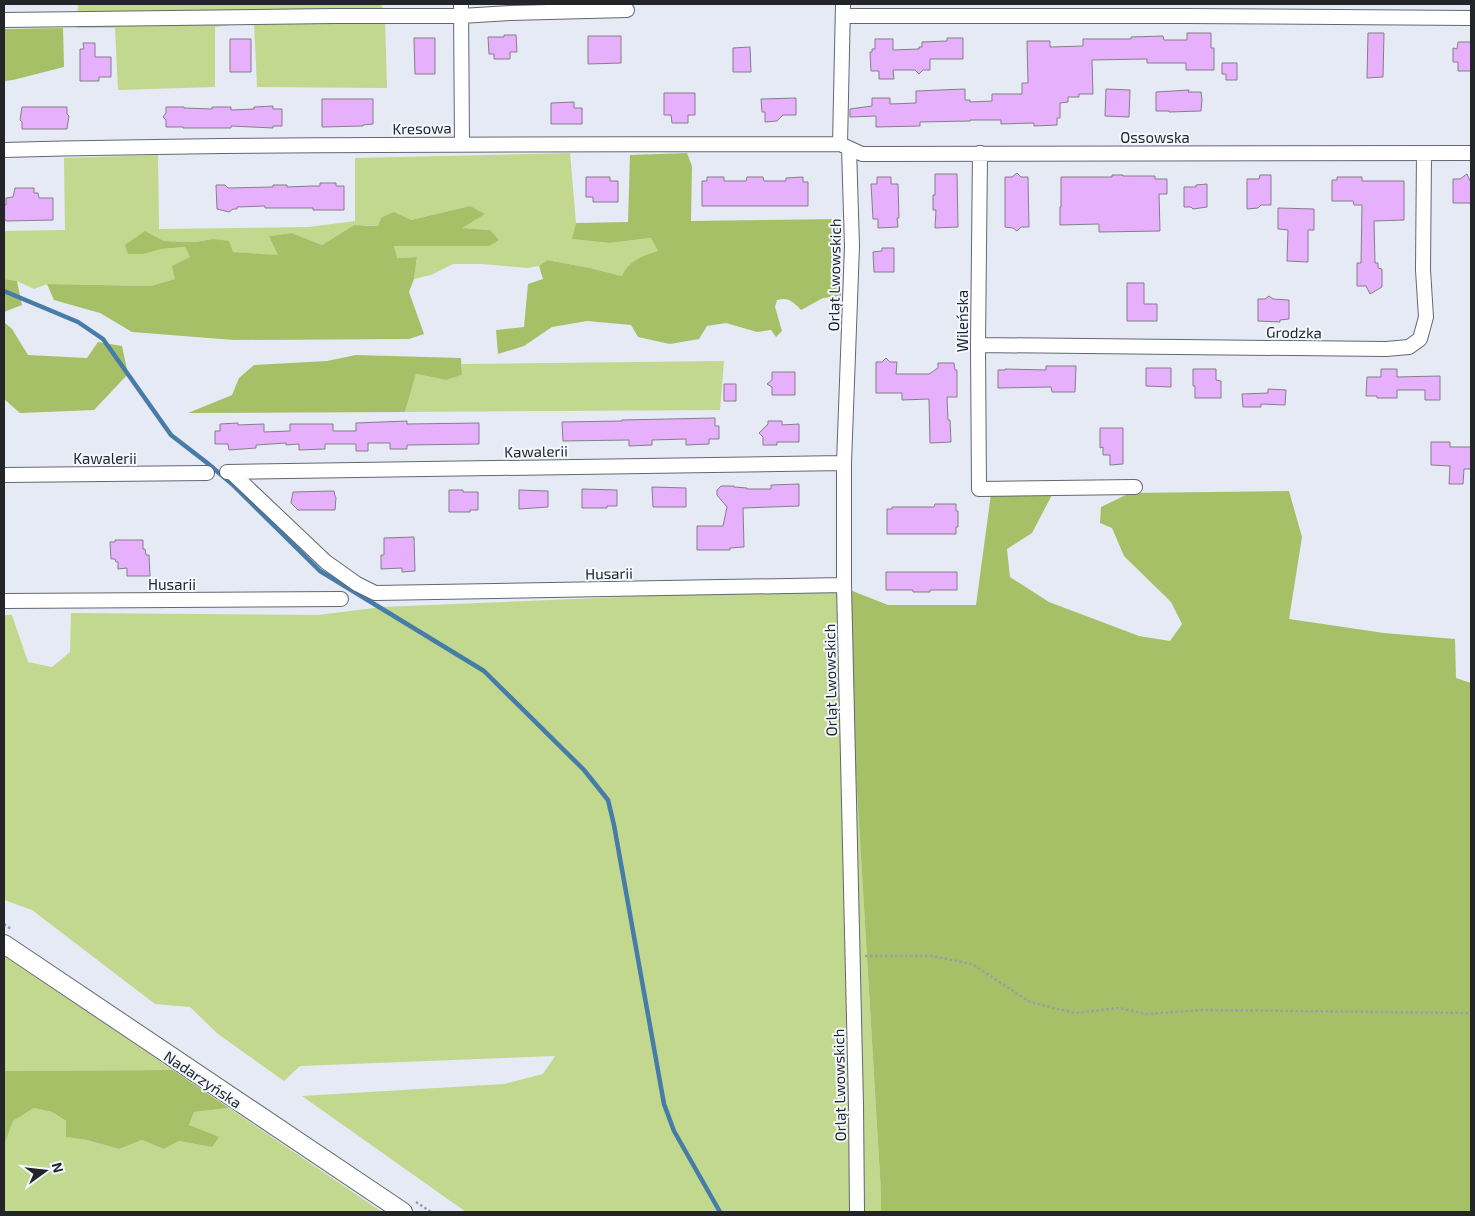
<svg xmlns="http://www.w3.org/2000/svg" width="1475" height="1216" font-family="'Exo 2',sans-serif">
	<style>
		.green { fill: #c1d88e }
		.forest { fill: #a6c068 }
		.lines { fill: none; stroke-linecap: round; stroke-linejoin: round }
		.stream { stroke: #467ca8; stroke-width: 4.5 }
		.building { fill: #e6b0fc; stroke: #857f88 }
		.minor-casing { stroke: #636770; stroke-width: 16 }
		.major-casing { stroke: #636770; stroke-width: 20 }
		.path { stroke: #9a9ea5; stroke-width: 2.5; stroke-dasharray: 2.5 2.5; stroke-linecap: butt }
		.minor { stroke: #fff; stroke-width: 14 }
		.major { stroke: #fff; stroke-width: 18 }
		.labels { text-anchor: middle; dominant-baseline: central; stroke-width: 4; stroke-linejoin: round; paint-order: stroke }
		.street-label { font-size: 15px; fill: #232529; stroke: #f3f7ff }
	</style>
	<rect width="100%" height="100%" fill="#e5eaf4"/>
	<!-- green -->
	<path class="green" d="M78,4h304l1,12 2,4 2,68 -130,-1 -3,-65 -39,5v60l-97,3 -3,-62h-38z
		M570,153l6,70 -3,16 36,4 43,-5 6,13 -36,25 -32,-8 -43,-8 -8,6 -12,2 -45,-4h-29l-22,11 -17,4 3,-22 -21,1 -2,-12h95l1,-16 -29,-2 9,-22 -59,14 -33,6 -11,-1h-13l-32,20 -30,-12 -22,3 9,20 -46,-4 -20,-13 -18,3 -31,-1 -19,-10 -1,23 18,-5 23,-2 5,10 -15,22 -24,7 -104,-2 -13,5 -17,-8 -13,-2v-48l61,-1 -1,-72 94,-3 1,74 150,-2 46,-6v-63z
		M724,361l-4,49 -315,2 11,-38 30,6 16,-5v-11z
		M845,588l36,605v19h-415l-164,-116 202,-12 39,-10 12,-18 -255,10 -16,15 -66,-47 -28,-27 -35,-3 -123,-94 -28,-10v-285h8l16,47 24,5 18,-15 1,-39 247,2 64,-8z
		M4,955l169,115 -169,1z
		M34,1108l18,4 15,10v15l20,3 32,9 23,-9 22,9 15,-8 33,6 -23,-22 5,-13 35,-4 153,104h-378v-70l1,1 8,-22z"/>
	<!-- forest -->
	<path class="forest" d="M63,28l1,39 -51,13 -9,1v-52z
		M687,153l5,13 -1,55 150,-2v77l-18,2 -22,12c-8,-8 -12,-13 -24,-10l-2,7 7,24 -6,6 -5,-7 -14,2 -31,-9 -19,3 -8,13 -29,5 -32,-7 -7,-12 -44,-4 -35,6 -28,19 -26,8 -2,-24 28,-3 4,-43 15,-5 -4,-13 8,-6 43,8 32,8c7,-16 21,-20 36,-25l-7,-13 -42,5 -37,-4 4,-16 52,-1 2,-67z
		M470,206l15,8 -23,14 28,2 9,10 -10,6h-95l3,12 20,-1 -3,22 -5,13 15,42 -15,5 -175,1 -102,-8 -32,-19 -46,-13 -7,-16 104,2 24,-7 -3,-13 18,-9 -5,-10 -23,2 -18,5h-16l-3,-9 20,-14 19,10 31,1 18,-3 16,2 4,11 45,3 -9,-19 23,-3 30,12 32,-20 24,1 3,-8 13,-6 17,8z
		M4,279l13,2 5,24 -18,7z
		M4,322l8,7 16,26 59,3 11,-16 24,4 6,28 -34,36 -74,3 -16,-14z
		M356,355l105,3 1,17 -16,5 -30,-6 -11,38 -217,1 44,-18 7,-17 15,-13 73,-4z
		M1289,491l13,46 -13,82 95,14 71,6 1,39 15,5v529h-590v-19l-36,-605 43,17h88l15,-111 62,-1 -21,40 -25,16 3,28 39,25 90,34 31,5 12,-17 -11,-22 -47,-46 -12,-28 -12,-5 1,-16 29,-14z
		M173,1070l56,38 -35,4 -5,13 30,12 -7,10 -33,-6 -15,8 -22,-9 -23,9 -32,-9 -21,-3v-16l-14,-9 -18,-4 -21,13 -8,22 -1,-1v-71z"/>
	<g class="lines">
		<!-- stream -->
		<path class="stream" d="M4,291l74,31 25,17 68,96 35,27 26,22 88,87 164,100 100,99 24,30 6,25 50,279 10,27 46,81"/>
	</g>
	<!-- building -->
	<path class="building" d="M1187,33h24v15h3v22h-28v-7h-39v-4l-55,1 1,34h-14v3h-11v5l-8,1v15h-3v7l-23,1v-3l-33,1v-4h-31v1l-50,1v4l-44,1v-11l-26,1v-8l22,-3v-8h18v6l26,-1v-12l49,-2v11h5v2l22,-1v-7h30v-11h6l-1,-42h23v6l33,-1v-7h48v-2l32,-1 1,4h23z
		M1368,33h16l-1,44 -16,1z
		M504,35h12l1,17h-7v7h-16v-5h-5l-1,-17h16z
		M588,36h33v27l-33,1z
		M414,38h21v36h-20z
		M947,38h16v21h-33v11h-7l-4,4 -4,-4h-22l1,9h-15v-8h-8l-1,-19h2v-3h3v-10h18v11l26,-1v-2h3v-5l25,-1z
		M230,39h21v33h-21z
		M1458,42h13v29h-13v-9h-5v-14l4,1z
		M83,43h12v14h16v20h-12v4h-19v-32h4z
		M750,47l1,25h-18v-24z
		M1222,63h15v17h-11v-6h-4z
		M1106,89l24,1 -1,27 -24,-1z
		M1189,90l-1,2h13l1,7 -1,12 -32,1v-1h-13v-19z
		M664,93h31v22h-7v8h-16l-1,-8h-7z
		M796,98v17h-13l-6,6 -12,1v-10h-3l-1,-13z
		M322,99h51v25l-10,1v1l-41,1z
		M574,102v6h8v16h-31v-21z
		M273,106v3h9v17h-9v2l-42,-2v2h-48v-1h-17v-7l-3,-3 3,-4v-6h18v1l28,1v-2h19v3l23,-1v-2z
		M22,107h45v7l2,2 -2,13h-45v-7l-2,-2z
		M1017,173l4,4h7l1,50h-8l-4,4 -4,-3 -8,-1v-50h7z
		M935,174h22l1,53 -23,1 1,-18h-3v-15h2z
		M1467,174l4,9v20h-18v-24h7z
		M1112,175h11v1h32v3h12v15h-8l1,37 -61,1v-8l-39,1v-18h1v-30h51z
		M1260,175h11v30h-10l-3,3 -11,1v-30h12z
		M586,177h24v4h8v21h-25v-5h-7z
		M707,177h17v4h22l1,-4h16l1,4h22v-3l17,-1v5h5v24h-106v-25h5z
		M877,177h14v7h7l1,34h-2l1,9 -20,1v-9h-5l-2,-35h6z
		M1337,177h25v4h42v39l-30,1 1,42h3v5l4,1v18l-12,7 -4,-8h-9v-23h4l1,-58h-8l-1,-4h-21v-21h5z
		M320,183h16v3h8v24h-31v-2h-48v-2l-28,1v2h-4l-4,3 -12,-3 -1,-24h9l3,3 45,-1v-2h14v2l25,-1h8z
		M1207,184v23l-14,2 -2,-2h-7v-20h12v-2z
		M15,188h19v5h4l1,5h14v22l-47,1v-1h-2v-15h2v-7l7,-1z
		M1278,208l36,1v21h-6v32l-21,-1 1,-31 -10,-1z
		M882,248h12v24h-20l-1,-20 9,-1z
		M1127,283h17v21h13v17h-30z
		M1269,296l4,3 16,1v19l-9,1v2l-22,-1v-22h7z
		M886,358l4,4h7l-1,12h33l9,-6v-5h16l1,7h2v27h-10l1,23h2l1,22 -21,1 -1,-44 -27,1v-7h-26v-31h6z
		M1046,366h30l-1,26h-23l-1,-5 -53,1v-18h7v-1l41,1z
		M1146,368h25v19l-25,-1z
		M1193,369h23v11l5,1v17h-26v-12h-2z
		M1381,369h16v8l43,-1v24h-15v-10h-28v8h-20v-2h-11l1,-19h14z
		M772,372h23v23h-23v-8l-5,-3 5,-4z
		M724,384h12v17h-12z
		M1268,389l18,1 -1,15 -24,-1v3h-18l-1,-13 26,-1z
		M715,418v8h4v13h-10v5l-23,1v-6l-34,1v5l-23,1v-6l-66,1 -1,-19 60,-1v-1z
		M407,421v3l72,-1v21l-72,1v4h-17v-6h-22v8h-12v-7h-31v5l-26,1v-6l-13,1v-2l-30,2v3l-27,2 -1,-6h-13v-13h5v-7l18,-1v2l26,-1v8l26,-1v-7h43v7h23v-8z
		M768,421h14v4l17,-1v18h-22v3h-14v-8l-4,-4 9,-9z
		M1100,428h23v36l-13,1v-10h-7v-8l-3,1z
		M1431,442h19v5h21v22h-7l-1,15h-14l1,-18 -19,-1z
		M799,484v22l-56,2 1,39 -14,1v2h-33v-24h26l4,-19 -10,-12v-5l4,-4h13v1l13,1v1h24v-4z
		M652,487l34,1v19h-33z
		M582,489l35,1v16h-10v2h-25z
		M449,490h14v2h15v18h-8v2h-21z
		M519,490l29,1v16l-29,2z
		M334,491l1,5 1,2 -1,12h-37l-7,-7 2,-11z
		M935,504h21v7h2v16h-2v7h-69v-25h5v-2h42z
		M414,537l1,34 -13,1v-4l-21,1v-14h3v-17z
		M115,540h28v9h2l1,6h3l1,21h-23v-8l-9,1v-7h-2l-1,-3h-4l-1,-17h5z
		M886,572h71v18h-27v2h-17v-2h-27z"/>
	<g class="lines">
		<defs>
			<path id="minor" d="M461,4l1,140
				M843,16h343l285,2
				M4,20l330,-4h127l49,-3 117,-3
				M840,144l3,-140
				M849,148l3,98 -8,217v122l12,520 1,107
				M4,150c278,-7 557,-5 836,-6l22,10 609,-1
				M980,153l-2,192 1,144 156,-2
				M978,345l408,4 23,-2 11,-8 6,-22 -3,-47 1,-117
				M227,472l617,-9
				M231,472l95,90 31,22 18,9 469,-8
				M4,475l203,-2
				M4,601l337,-2"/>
			<path id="major" d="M4,944l399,268"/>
		</defs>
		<!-- minor casing -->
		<use href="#minor" class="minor-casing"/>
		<!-- major casing -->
		<use href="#major" class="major-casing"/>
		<!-- path -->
		<path class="path" d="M4,924l7,5
			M865,956h68l39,8 58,38 45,11 44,-5 28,6 55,-4 269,3
			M416,1202l15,10"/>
		<!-- minor -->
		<use href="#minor" class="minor"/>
		<!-- major -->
		<use href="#major" class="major"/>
	</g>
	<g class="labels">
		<!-- street labels -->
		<g class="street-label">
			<text transform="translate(422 128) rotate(-1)">Kresowa</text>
			<text x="1155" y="137">Ossowska</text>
			<text transform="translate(834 275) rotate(-89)">Orląt Lwowskich</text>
			<text transform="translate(962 321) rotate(-90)">Wileńska</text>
			<text transform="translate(1294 332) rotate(1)">Grodzka</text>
			<text transform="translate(536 451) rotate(-1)">Kawalerii</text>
			<text x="105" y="458">Kawalerii</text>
			<text transform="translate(609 573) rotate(-1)">Husarii</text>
			<text x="172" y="584">Husarii</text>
			<text transform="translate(830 680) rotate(-91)">Orląt Lwowskich</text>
			<text transform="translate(203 1079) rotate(34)">Nadarzyńska</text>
			<text transform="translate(839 1085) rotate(-91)">Orląt Lwowskich</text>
		</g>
	</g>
	<!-- border -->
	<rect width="1475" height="1216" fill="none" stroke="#232529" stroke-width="10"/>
	<!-- north arrow -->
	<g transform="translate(45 1171) rotate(75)" stroke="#f3f7ff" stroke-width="4" paint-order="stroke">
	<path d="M0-4L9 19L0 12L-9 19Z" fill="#232529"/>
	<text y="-8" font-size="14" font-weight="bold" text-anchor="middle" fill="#232529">N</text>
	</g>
</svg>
